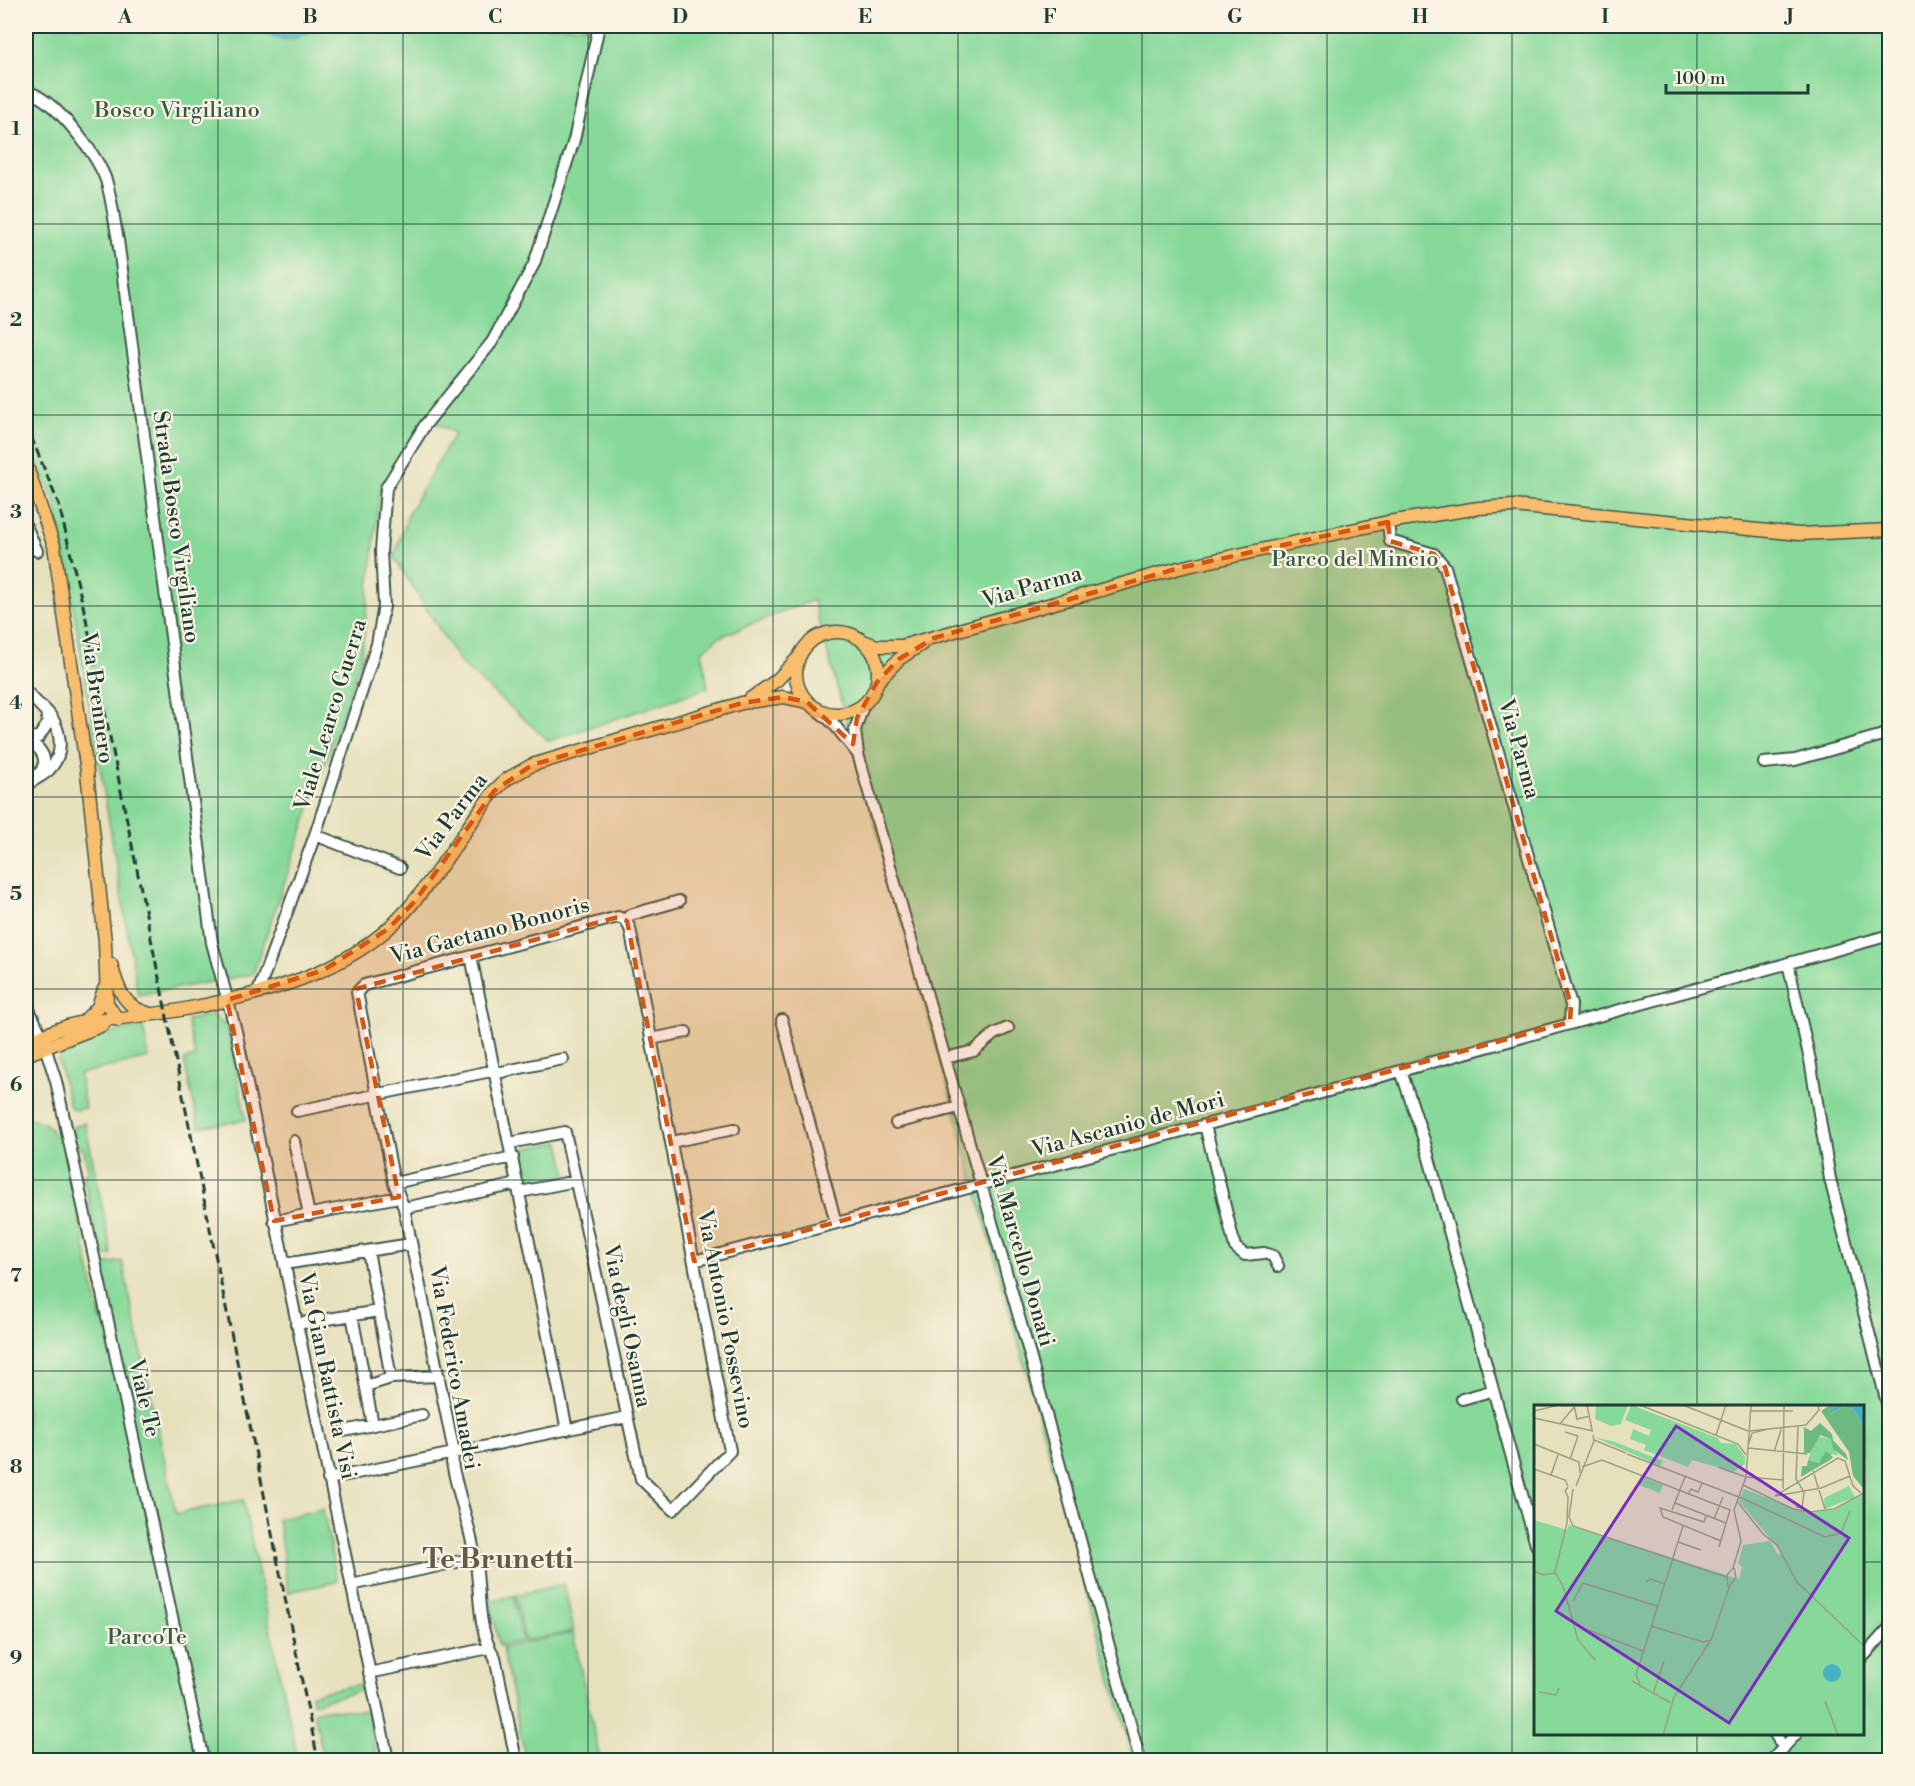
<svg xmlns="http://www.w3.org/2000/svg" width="1915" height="1786" font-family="'Libre Bodoni',serif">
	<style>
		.green { fill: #87d99a; stroke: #538b67; stroke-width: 1.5; fill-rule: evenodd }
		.water { fill: #46b2c4; stroke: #32787c; stroke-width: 1.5 }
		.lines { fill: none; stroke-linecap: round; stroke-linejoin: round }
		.minor-casing { stroke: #3d5548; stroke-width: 14 }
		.major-casing { stroke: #3d5548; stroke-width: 15 }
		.minor { stroke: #fff; stroke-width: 10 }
		.major { stroke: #f9be6d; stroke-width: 12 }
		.rail { stroke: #1f3d34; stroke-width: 3; stroke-dasharray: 9 4.5; stroke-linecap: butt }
		.marked { fill: #d45610; fill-opacity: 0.2; stroke: #d45610; stroke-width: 4.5; stroke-dasharray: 12 8; stroke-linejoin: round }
		.grid { fill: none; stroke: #1f3d34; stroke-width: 1.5; stroke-opacity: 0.55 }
		.labels { text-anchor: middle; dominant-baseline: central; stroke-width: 4.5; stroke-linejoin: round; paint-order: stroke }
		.park-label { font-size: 22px; fill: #345c48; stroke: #fcf5e5 }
		.street-label { font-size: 22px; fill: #1f3d34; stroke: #fcf5e5 }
		.district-label { font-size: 28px; font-weight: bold; fill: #635a4c; stroke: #fcf5e5 }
		.inset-road { fill: none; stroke: #979f86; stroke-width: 1.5 }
		.view { fill: #7b2cbf; fill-opacity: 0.15; stroke: #7b2cbf; stroke-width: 3 }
		.inset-edge { fill: none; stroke: #1f3d34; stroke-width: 3 }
		.neatline { fill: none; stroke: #1f3d34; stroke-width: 2 }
		.grid-label { font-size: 20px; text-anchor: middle; font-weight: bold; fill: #1f3d34 }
	</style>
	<rect width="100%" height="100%" fill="#fcf5e5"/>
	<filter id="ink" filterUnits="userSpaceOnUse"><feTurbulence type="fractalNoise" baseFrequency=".0167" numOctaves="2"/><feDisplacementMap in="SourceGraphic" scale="12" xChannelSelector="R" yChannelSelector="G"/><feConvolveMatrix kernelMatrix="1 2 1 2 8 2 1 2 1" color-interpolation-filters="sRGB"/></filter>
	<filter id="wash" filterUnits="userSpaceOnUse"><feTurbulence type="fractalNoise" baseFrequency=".008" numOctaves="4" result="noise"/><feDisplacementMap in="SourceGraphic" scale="24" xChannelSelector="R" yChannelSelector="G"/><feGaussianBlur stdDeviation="1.35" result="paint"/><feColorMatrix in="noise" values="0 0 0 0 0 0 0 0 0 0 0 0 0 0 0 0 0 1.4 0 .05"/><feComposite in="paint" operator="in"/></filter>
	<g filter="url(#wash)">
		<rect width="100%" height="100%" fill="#e7e0bc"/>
		<!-- green -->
		<path class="green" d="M26,26h1863v1734h-755l-321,-1160 -94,37 -17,14 6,37 -159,53 -88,-77 -67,-107 15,-45 46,-79 -30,-15 -45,72 -19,169 -108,315 -115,21 -82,-491 -30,-67zM1536,1406h326v328h-326z
			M212,1015l15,12 19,93 -47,7 -15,-67 11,-3 -8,-37z
			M143,1026l6,32 -70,16 6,34 -10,2 -5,-3 -12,-47 5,-12 16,-7z
			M26,1117l19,6 19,22 37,179 2,-59 19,-4 54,253 67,-14 55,260h-272z
			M85,1122l27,133 -11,2 -18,-83 6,-1 -6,-26 -6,2 -5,-21z
			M560,1142l7,33 -38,8 -8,-34z
			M323,1509l14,73 -49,10 -10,-73z
			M564,1584l10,47 -49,10 -10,-46z
			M513,1596l10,45 -24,5 -9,-45z
			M573,1633l27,127h-74l-24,-112z
			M360,1684l3,6 -51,13 -1,-9z
			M326,1709l41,2 10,49h-53l-10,-48z"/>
		<!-- water -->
		<path class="water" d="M256,26h61c-17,17 -45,18 -61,0z"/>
	</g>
	<g filter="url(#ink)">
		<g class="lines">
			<defs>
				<path id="minor" d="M26,91c28,7 70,62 80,89 6,19 8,41 12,60l94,703 24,88 152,729
					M1388,522l2,19 44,13 11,13 126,438 -1,17
					M26,526l11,25
					M26,691l20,21 2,11 -9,14 -13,1
					M863,706l-8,24 3,24 171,598 111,408
					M816,709l17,14 23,29
					M26,739c15,9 26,21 11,37
					M1764,763l31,-3 95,-27
					M26,785c7,-5 18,-9 24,-16 18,-20 9,-49 -10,-64
					M315,835l85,33
					M625,920l5,-5 49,-14
					M471,956l96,474
					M1788,963l22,97 20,119 60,236
					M258,992l57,-157 62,-191 7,-38 -3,-55 5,-63 39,-63 67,-83 42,-78 40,-124 25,-114
					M26,1003l16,34 14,44 147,679
					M782,1020l54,203
					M651,1039l35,-7
					M945,1058l29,-7 20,-17 14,-6
					M1401,1071l23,69 112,405
					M497,1073l66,-14
					M297,1111l199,-41
					M896,1123l63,-16
					M1205,1125l30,122 10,8 19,-2 9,3 5,10
					M294,1141l15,74
					M671,1142l63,-13
					M510,1143l55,-11 76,347 32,31 57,-59 -100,-523 -5,-8
					M394,1183l119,-26
					M520,1192l56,-11
					M404,1208l114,-24
					M274,1221l125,-24
					M368,1251l11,60
					M694,1261l537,-143 659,-183
					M284,1264l127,-20
					M352,1315l21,110
					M296,1324l83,-13 12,67 48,-2
					M366,1386l25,-8
					M1462,1399l29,-8
					M344,1431l78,-16
					M328,1479l299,-62
					M351,1585l124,-27
					M1862,1658l28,-31
					M369,1673l120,-25
					M1775,1734l9,14
					M516,1760l-21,-103c-19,-27 -14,-68 -20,-99 -5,-33 -17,-63 -23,-95l2,-11 -50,-244 -10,-25 -37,-191 7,-7 254,-68 7,3
					M1772,1760l24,-26"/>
				<path id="major" d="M26,464l28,82 33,226 18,170 2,61 11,17
					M796 673a41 41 0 1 1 82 0a41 41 0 1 1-82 0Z
					M863,641l14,5h25l277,-78 209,-46 91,-14 34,-2 286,28 91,-4
					M877,682l22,-23 23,-15
					M750,699l27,-19 21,-22
					M111,964c7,25 12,44 40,50
					M83,1022l15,-15 6,-18
					M26,1044c17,-9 39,-19 59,-22 32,-4 63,-6 95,-12 80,-15 168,-35 225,-98 33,-37 59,-81 89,-121l13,-12 25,-14 210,-62 41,-6 24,5
					M26,1055l77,-30"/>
			</defs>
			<!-- minor casing -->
			<use href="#minor" class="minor-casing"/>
			<!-- major casing -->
			<use href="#major" class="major-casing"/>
			<!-- minor -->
			<use href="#minor" class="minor"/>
			<!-- major -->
			<use href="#major" class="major"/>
			<!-- rail -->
			<path class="rail" d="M26,424l33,81 26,109 233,1146"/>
		</g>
	</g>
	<!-- marked area -->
	<path class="marked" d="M1388,522l2,19 44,13 11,13 126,438 -1,17 -876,239 -67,-340 -9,-4 -262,72 43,208 -125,24 -47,-221 97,-30 64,-41 27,-28 79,-110 38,-26 210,-62 41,-6 24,5 46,42 4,-26 20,-36 22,-23 35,-21 245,-70z"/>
	<!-- grid -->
	<path class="grid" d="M218,26v1734M403,26v1734M588,26v1734M773,26v1734M958,26v1734M1142,26v1734M1327,26v1734M1512,26v1734M1697,26v1380M26,224h1864M26,415h1864M26,606h1864M26,797h1864M26,989h1864M26,1180h1864M26,1371h1864M26,1562h1510M1862,1562h28M1697,1734v26"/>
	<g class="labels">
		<!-- park labels -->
		<g class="park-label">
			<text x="177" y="110">Bosco Virgiliano</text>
			<text x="1355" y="559">Parco del Mincio</text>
			<text x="147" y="1637">ParcoTe</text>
		</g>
		<!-- street labels -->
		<g class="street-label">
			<text transform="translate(176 527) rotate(82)">Strada Bosco Virgiliano</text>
			<text transform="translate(1032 587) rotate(-16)">Via Parma</text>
			<text transform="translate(97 698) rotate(82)">Via Brennero</text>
			<text transform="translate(331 715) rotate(-73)">Viale Learco Guerra</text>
			<text transform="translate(1519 749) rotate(74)">Via Parma</text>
			<text transform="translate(452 817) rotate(-53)">Via Parma</text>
			<text transform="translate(490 931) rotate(-15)">Via Gaetano Bonoris</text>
			<text transform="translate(1128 1125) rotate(-15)">Via Ascanio de Mori</text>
			<text transform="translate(1020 1251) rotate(74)">Via Marcello Donati</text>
			<text transform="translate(725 1319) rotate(79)">Via Antonio Possevino</text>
			<text transform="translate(627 1326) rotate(78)">Via degli Osanna</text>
			<text transform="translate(454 1368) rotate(80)">Via Federico Amadei</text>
			<text transform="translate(327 1376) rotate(78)">Via Gian Battista Visi</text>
			<text transform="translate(144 1398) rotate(77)">Viale Te</text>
		</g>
		<!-- district labels -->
		<g class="district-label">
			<text x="498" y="1559">Te Brunetti</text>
		</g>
	</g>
	<!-- overview -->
	<g transform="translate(1534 1405)">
		<rect width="330" height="330" fill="#e7e0bc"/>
		<path d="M62,0h32l-7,19 -10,2 -16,-7zM97,0l87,33 3,5 15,1 9,13v7l-11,8 -42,-12 -4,7 -44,-17 2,-5 -16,-6 3,-10 16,7 2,-6 -26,-10zM283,31l14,3 7,16 -6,-1 -12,9 -12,-3zM60,32l21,5 48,19 -3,5zM108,72l21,8 -3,8 -21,-8zM315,81l6,11 -30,12 -1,-11zM210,84l63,24 26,-3 31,-16v241l-330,-1v-214l33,10 2,-5 170,54 3,-12 -4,-4 5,-18 27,-4 8,14 4,-2 -43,-52z" fill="#87d99a"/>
		<path d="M296,0h7l-8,10 13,-8 12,2 10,20v60l-11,-13 -4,-24 -28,-41zM286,18l12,11 1,6 13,14 2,6 -15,-11 -2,-10 -11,-4 -10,18h-6v-26l7,4zM292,46l7,6 -3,3 -29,17 1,-11h5l1,-6 11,3z" fill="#6db982"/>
		<path d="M303,0h27v24l-10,-20 -12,-2 -14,8zM289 268a9 9 0 1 1 18 0a9 9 0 1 1-18 0Z" fill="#46b2c4"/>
		<path class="inset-road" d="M40,0l3,14 13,-3M53,0l5,25M106,0l98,39 8,11M149,0l65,26M0,6l25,-6M217,6h42M0,13l59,13M26,19l14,-17M216,26l56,-6 13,-15 -1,-5M31,27l13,4 -8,23M182,30l10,-30M60,35l32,13M215,38l3,-10 16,-4M0,39l45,18 1,11M214,43l59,6M240,47l8,-25M93,49l117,45 81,38 16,-4 9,-22M48,62l20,-7 128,50 -11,37M184,62l28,10 38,3M0,64l31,11 3,6M279,66l12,38M17,70l7,-20M209,80l50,24 17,3 24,-3 30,-16M42,81l18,-45 -1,-6M34,82l-3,4 3,6 -1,26 -12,49 8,14 15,54 18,21M39,84l-4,28 4,9 153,51M249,84l1,-84M155,88l2,-4 7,3 4,-9M241,91l63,-38 7,3 8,25 8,7M241,91l46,-8 29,-12M203,96l26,33 14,11 20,37 67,64M141,98l51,20M262,102l6,1 2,-16 -8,-13 2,-53M138,105l13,-33M172,111l-2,6 -44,-14 3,9 58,24M180,114l9,-22M144,137l23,8M0,166l9,4 12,-2M112,177l5,-3 13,5M194,183l-1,-13 6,-7 8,-27 -7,-31 12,-33 5,-72M39,196l10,-18 74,23M41,220l68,26M117,221l52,16 8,-2M98,276l39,22M107,282l-5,-12 47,-149M5,287l17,3 3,-7M119,289l11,-33M291,296l13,34M129,330l11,-38 37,-57 19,-55 6,-7 -2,-10"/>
		<path class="view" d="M142,21l173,112 -120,185 -173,-112z"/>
		<rect width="330" height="330" class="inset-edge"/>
	</g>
	<!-- margin -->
	<rect width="1915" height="1786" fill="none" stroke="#fcf5e5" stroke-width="66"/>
	<!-- scale -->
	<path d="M1666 84v9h142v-9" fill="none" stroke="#1f3d34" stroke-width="3"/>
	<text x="1675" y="84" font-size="18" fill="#1f3d34" stroke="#fcf5e5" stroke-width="4.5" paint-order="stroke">100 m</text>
	<rect x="33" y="33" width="1849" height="1720" class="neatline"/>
	<g class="grid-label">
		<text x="125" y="23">A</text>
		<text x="310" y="23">B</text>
		<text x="495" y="23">C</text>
		<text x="680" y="23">D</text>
		<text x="865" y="23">E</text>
		<text x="1050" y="23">F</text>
		<text x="1235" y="23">G</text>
		<text x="1420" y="23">H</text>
		<text x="1605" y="23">I</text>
		<text x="1790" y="23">J</text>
		<text x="16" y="135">1</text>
		<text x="16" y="326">2</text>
		<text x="16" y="518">3</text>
		<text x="16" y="709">4</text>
		<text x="16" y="900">5</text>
		<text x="16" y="1091">6</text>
		<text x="16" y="1282">7</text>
		<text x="16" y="1473">8</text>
		<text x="16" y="1664">9</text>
	</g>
</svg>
